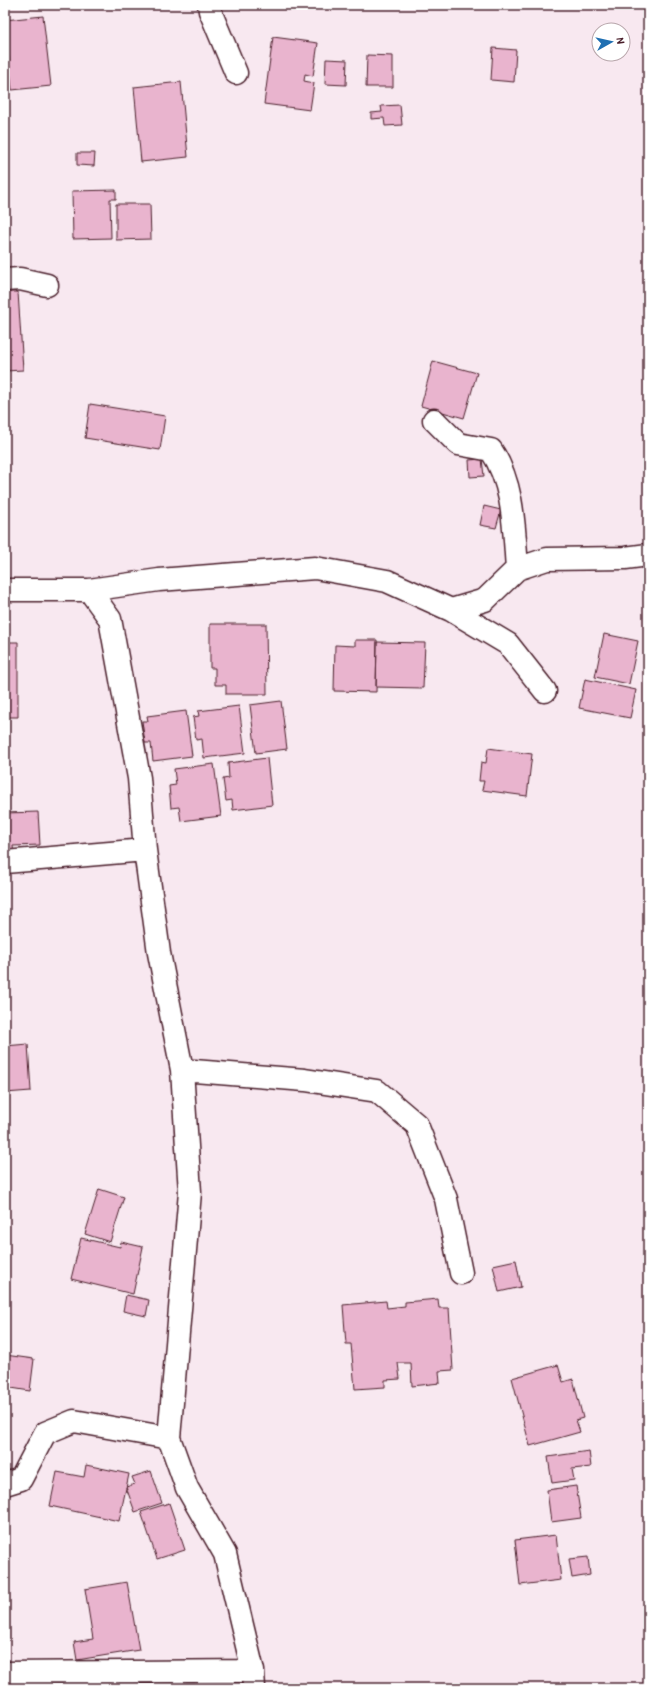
<svg xmlns="http://www.w3.org/2000/svg" width="653" height="1693" font-family="'Patrick Hand',sans-serif">
	<style>
		.building { fill: #e9b4ce; stroke: #4a1f2b }
		.lines { fill: none; stroke-linecap: round; stroke-linejoin: round }
		.street-casing { stroke: #4a1f2b; stroke-width: 25 }
		.street { stroke: #fff; stroke-width: 22 }
	</style>
	<rect width="100%" height="100%" fill="#f8e8f0"/>
	<filter id="ink" filterUnits="userSpaceOnUse"><feTurbulence type="fractalNoise" baseFrequency=".025" numOctaves="2"/><feDisplacementMap in="SourceGraphic" scale="8" xChannelSelector="R" yChannelSelector="G"/><feConvolveMatrix kernelMatrix="1 2 1 2 8 2 1 2 1" color-interpolation-filters="sRGB"/></filter>
	<g filter="url(#ink)">
		<!-- building -->
		<path class="building" d="M43,16l8,70 -39,4 -7,-70z
			M273,37l45,6 -5,33 -8,-2 -1,7 10,2 -4,27 -46,-6z
			M493,48l23,2 -2,32 -23,-2z
			M367,55l26,1v31h-27z
			M326,59l21,1 -1,25 -21,-1z
			M181,82l7,75 -47,5 -7,-75z
			M400,105l2,20 -17,1 -1,-8 -13,1v-6l11,-1 -1,-6z
			M77,153h18l-1,13 -17,-1z
			M116,190v9h-6l1,39 -38,1 -1,-48z
			M116,204h34l1,35 -35,1z
			M5,292h13l5,78 -18,1z
			M433,361l44,12 -13,45 -43,-12z
			M90,404l75,12 -5,34 -75,-12z
			M482,459l2,17 -14,1 -1,-17z
			M484,506l17,4 -5,18 -16,-3z
			M210,624h56l1,70h-41v-9h-11v-17h-5z
			M604,634l34,7 -9,43 -34,-7z
			M355,640h22l-1,52 -42,-1 1,-46 20,1z
			M5,642h13v75h-13z
			M377,642l48,1 -2,45 -47,-1z
			M585,679l51,11 -6,28 -51,-10z
			M281,701l6,48 -31,4 -6,-48z
			M239,706l6,47 -41,5 -2,-19 -6,1 -3,-23 6,-1 -1,-5z
			M186,711l6,45 -39,5 -2,-18h-6l-3,-22h6l-1,-5z
			M488,748l44,6 -5,42 -45,-6 2,-9h-5l2,-19 5,1z
			M267,758l5,47 -39,5 -1,-10 -6,1 -3,-22 6,-1 -1,-15z
			M214,764l7,52 -40,5 -2,-14 -8,1 -2,-22 7,-1 -2,-16z
			M38,812l2,33 -27,1 1,10h-9v-43z
			M28,1044l3,47 -26,2v-47z
			M99,1189l25,8 -14,45 -25,-8z
			M81,1238l39,9 1,-5 22,5 -10,47 -62,-15z
			M516,1260l5,27 -22,5 -6,-27z
			M126,1295l23,5 -3,16 -23,-5z
			M438,1299l1,9h10l4,62 -14,1 1,12 -28,3 -1,-23h-13l2,16 -15,1v7l-30,2 -4,-45h-5l-3,-39 43,-4 1,7 18,-2v-4z
			M5,1355l29,4 -4,32 -25,-4z
			M558,1365l5,17 10,-3 10,39 -7,2 4,12 -50,14 -18,-68z
			M589,1451l2,16 -19,2 2,11 -22,3 -4,-26z
			M86,1465l43,9 -10,47 -69,-15 7,-34 27,5z
			M151,1471l11,32 -27,9 -9,-25 9,-3 -3,-7z
			M576,1486l5,32 -30,4 -4,-32z
			M5,1495l4,1 -4,16z
			M169,1503l16,47 -28,9 -16,-47z
			M556,1535l5,45 -41,5 -5,-45z
			M588,1557l2,18 -18,3 -3,-19z
			M127,1582l12,68 -62,10 -3,-18 19,-3 -8,-50z"/>
		<g class="lines">
			<defs>
				<path id="street" d="M209,5l1,6 26,62
					M5,280l15,-1 27,6
					M434,420l24,24 33,6c23,34 23,79 26,119
					M5,590h84l70,-10 156,-12 72,13 64,29 34,-10 32,-31 30,-10 78,-1 23,-3
					M89,590l21,29 29,159 6,72 14,103 23,117 8,122 -21,246 18,50 38,66 28,117 1,17
					M451,610l57,34 37,47
					M5,862l140,-12
					M182,1070l123,10 72,11 40,34 29,74 15,74
					M5,1484l16,-5 24,-46 29,-12 95,17
					M5,1673l248,-2"/>
			</defs>
			<!-- street casing -->
			<use href="#street" class="street-casing"/>
			<!-- street -->
			<use href="#street" class="street"/>
		</g>
	</g>
	<!-- margin -->
	<rect width="653" height="1693" fill="none" stroke="#fff" stroke-width="20"/>
	<rect x="10" y="10" width="633" height="1673" fill="none" stroke="#4a1f2b" stroke-width="1.5" filter="url(#ink)"/>
	<!-- north arrow -->
	<g transform="translate(611 42) rotate(82)"><circle r="19" fill="#ffffff" stroke="#b7a5aa"/>
	<path d="M0-3L7 15L0 10L-7 15Z" fill="#1f6fb2"/>
	<text y="-6" font-size="11" font-weight="bold" text-anchor="middle" fill="#4a1f2b">N</text>
	</g>
</svg>
